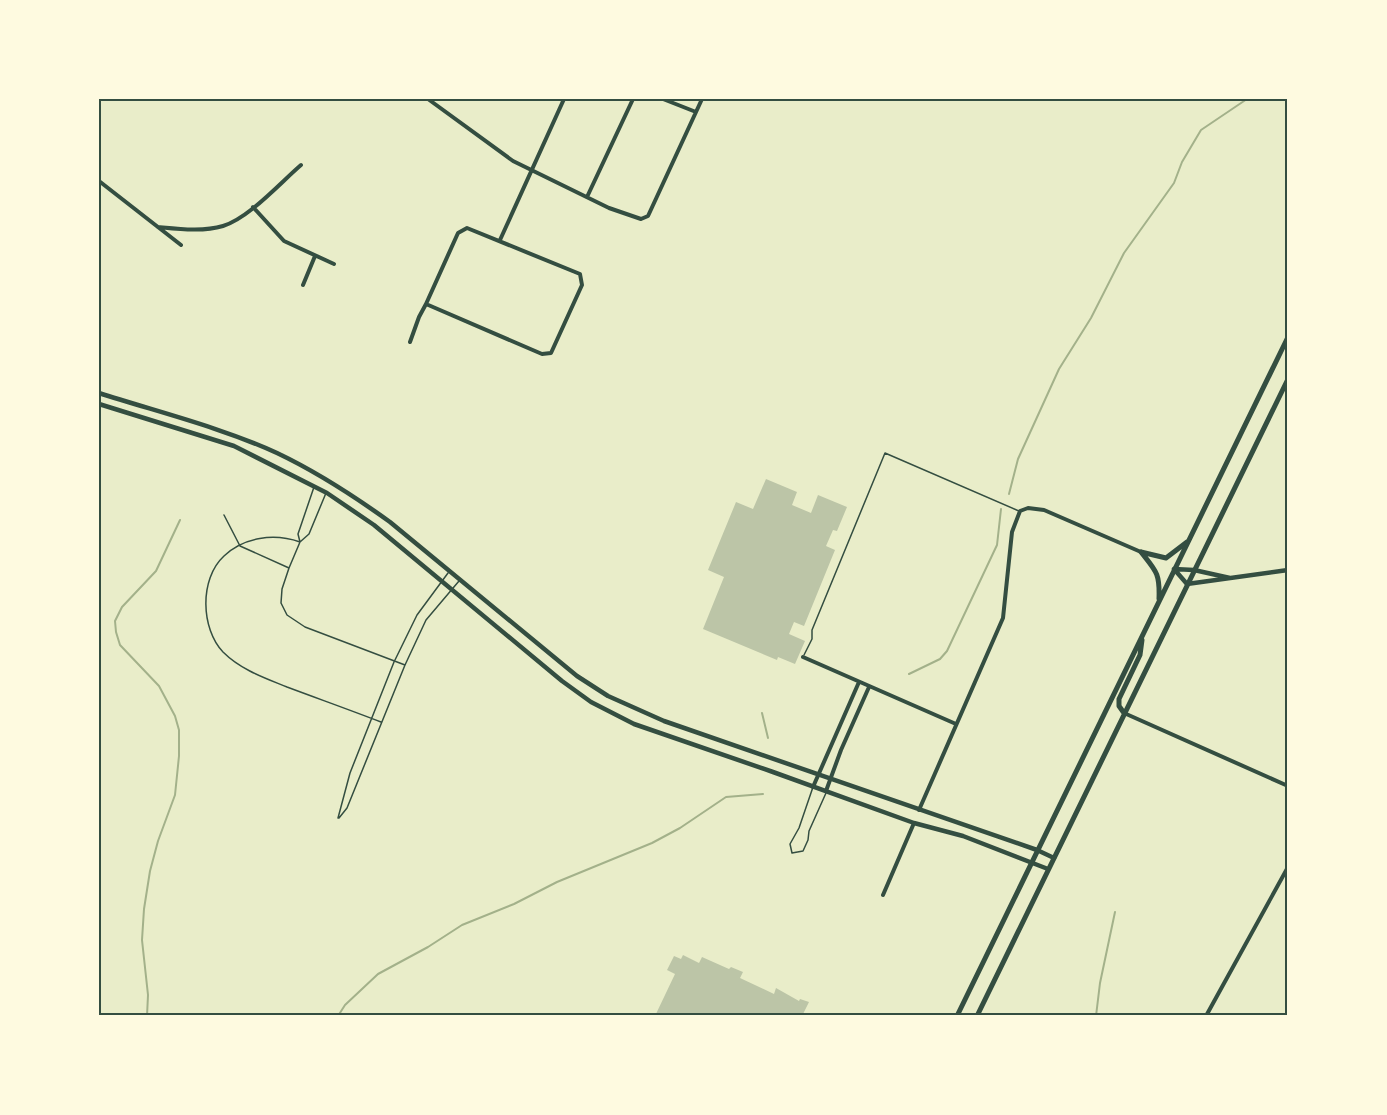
<svg xmlns="http://www.w3.org/2000/svg" width="1387" height="1115" font-family="Poppins,sans-serif">
	<style>
		.lines { fill: none; stroke-linecap: round; stroke-linejoin: round }
		.stream { stroke: #a3b18a; stroke-width: 2 }
		.building { fill: #bcc5a7 }
		.service { stroke: #344e41; stroke-width: 1.5 }
		.minor { stroke: #344e41; stroke-width: 4 }
		.tertiary { stroke: #344e41; stroke-width: 4.5 }
		.secondary { stroke: #344e41; stroke-width: 4.5 }
		.primary { stroke: #344e41; stroke-width: 5 }
		.neatline { fill: none; stroke: #344e41; stroke-width: 2 }
	</style>
	<rect width="100%" height="100%" fill="#e9edc9"/>
	<g class="lines">
		<!-- stream -->
		<path class="stream" d="M1009,494l9,-35 41,-90 32,-51 33,-65 50,-70 8,-21 19,-32 46,-31
			M909,674l31,-15 7,-8 50,-106 4,-36
			M762,713l6,25
			M147,1016l1,-21 -6,-55 2,-31 6,-38 8,-30 17,-46 4,-39v-26l-4,-14 -16,-30 -39,-41 -4,-13 -1,-11 7,-14 34,-36 24,-51
			M338,1016l7,-11 33,-31 50,-27 34,-22 52,-21 43,-22 95,-39 28,-15 46,-31 37,-3
			M1096,1016l4,-33 15,-71"/>
	</g>
	<!-- building -->
	<path class="building" d="M766,479l31,13 -5,13 19,8 7,-18 29,12 -10,24 -4,-1 -7,16 9,4 -31,76 -10,-4 -5,12 16,7 -10,23 -17,-7 -1,3 -74,-31 21,-52 -16,-7 28,-68 17,7z
		M683,955l16,8 3,-6 27,12 2,-2 12,5 -3,6 34,16 2,-6 23,13 1,-2 9,3 -7,14h-147l20,-42 -8,-4 7,-14 7,3z"/>
	<g class="lines">
		<!-- service -->
		<path class="service" d="M326,493l-17,41 -9,8 -11,26 -7,21 -1,14 6,12 18,12 100,38
			M224,515l16,31 49,22
			M300,542c-26,-9 -56,-5 -76,14 -25,23 -23,73 -1,96 18,18 42,26 64,35 32,12 63,23 94,35
			M300,542l-2,-8 16,-47
			M804,655l8,-16v-9l73,-177 134,58
			M813,787l-14,41 -9,16 2,9 11,-2 5,-11 1,-9 17,-38
			M338,818l12,-45 44,-111 23,-47 31,-42
			M339,818l8,-10 58,-143 21,-45 33,-39"/>
		<!-- minor -->
		<path class="minor" d="M428,99l85,62 96,47 32,11 7,-3 54,-117
			M663,99l33,13
			M99,181l82,64
			M587,197l46,-98
			M253,207l31,34 50,23
			M158,227c21,2 45,5 65,-1 26,-8 57,-43 78,-61
			M467,228l113,46 2,11 -31,68 -9,1 -116,-50 32,-71z
			M500,240l64,-141
			M303,285l12,-29
			M410,342l9,-25 7,-13
			M803,657l153,67
			M1124,713l164,73
			M813,787l46,-105
			M826,791l15,-41 28,-63
			M919,810l84,-192 9,-86 8,-21 8,-3 16,2 97,42
			M883,895l31,-72
			M1206,1016l82,-149"/>
		<!-- tertiary -->
		<path class="tertiary" d="M1174,569l13,15 101,-14
			M1174,569l20,1 36,8"/>
		<!-- secondary -->
		<path class="secondary" d="M99,393c59,19 121,34 178,60 40,19 77,43 113,69l187,154 31,20 56,25 373,129 17,8
			M99,404l135,42 93,47 47,32 188,156 29,21 43,22 139,48 141,51 49,13 85,33"/>
		<!-- primary -->
		<path class="primary" d="M1141,552c15,19 19,21 18,47
			M1141,552l25,6 21,-16
			M1124,713l-5,-7v-7l21,-44 2,-15
			M957,1016l331,-679
			M977,1016l311,-637"/>
	</g>
	<!-- border -->
	<rect width="1387" height="1115" fill="none" stroke="#fefae0" stroke-width="201"/>
	<rect x="100" y="100" width="1186" height="914" class="neatline"/>
</svg>
